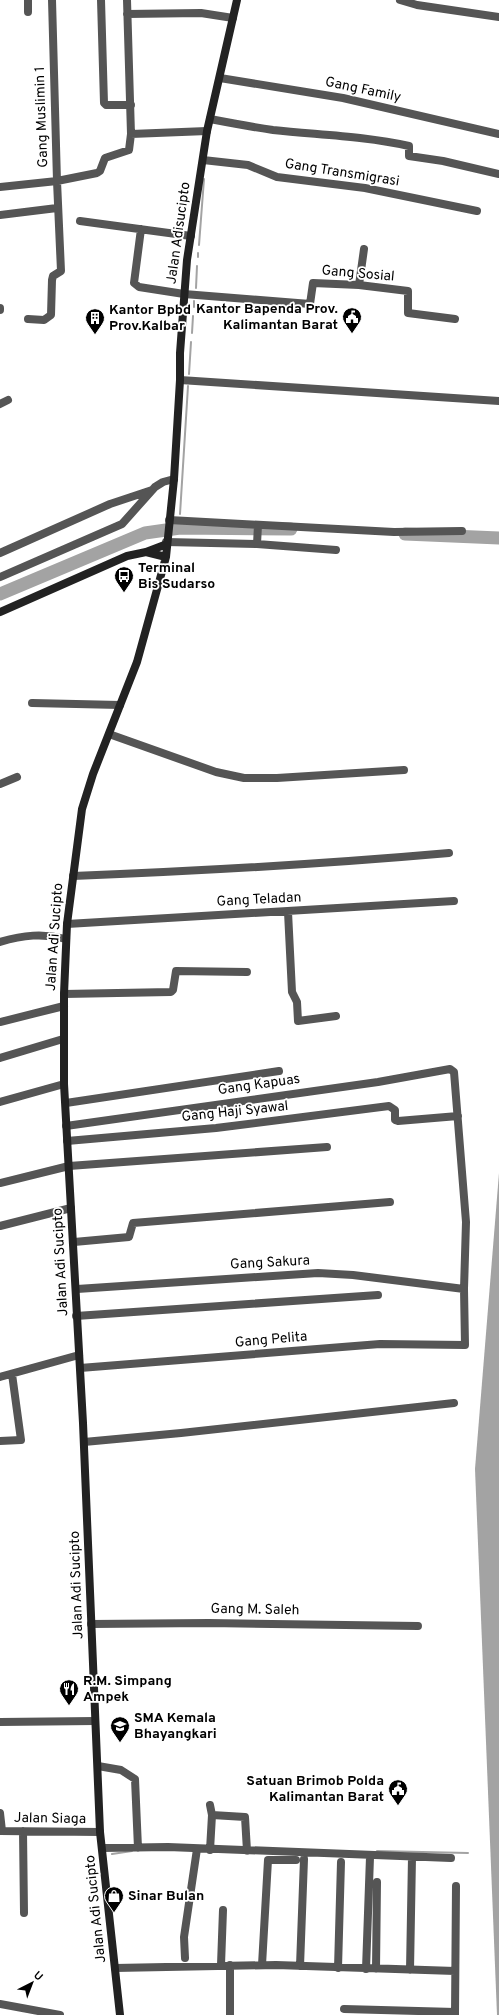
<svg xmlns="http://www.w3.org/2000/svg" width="499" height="2015" font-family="Overpass,sans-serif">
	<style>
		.water { fill: #a3a3a3 }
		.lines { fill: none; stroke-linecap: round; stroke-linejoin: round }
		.stream { stroke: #a3a3a3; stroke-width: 2 }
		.river { stroke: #a3a3a3; stroke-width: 13 }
		.street { stroke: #555; stroke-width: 8 }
		.secondary { stroke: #222; stroke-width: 8 }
		.labels { text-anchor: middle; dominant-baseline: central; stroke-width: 3.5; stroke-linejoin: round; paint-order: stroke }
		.street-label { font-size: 14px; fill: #000; stroke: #fff }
		.poi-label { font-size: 14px; font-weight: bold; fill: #000; stroke: #fff; text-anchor: start }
	</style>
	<rect width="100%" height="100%" fill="#fff"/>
	<!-- water -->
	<path class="water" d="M499,1173v842h-2l-22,-546z"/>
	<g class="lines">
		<!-- stream -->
		<path class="stream" d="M199,245l5,-66
			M198,257v-4
			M196,288l1,-22
			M194,307v-6
			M192,333l1,-17
			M189,374l2,-32
			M180,514l8,-128
			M180,528v-1
			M377,1851l91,2
			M112,1854l20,-3"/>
		<!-- river -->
		<path class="river" d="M405,534l94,4
			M0,594l145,-61 35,-5 111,1"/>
		<!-- street -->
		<path class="street" d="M28,0v12
			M52,0l5,181 40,-8 3,-2 5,-13 24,-8 2,-16
			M101,0l3,103 2,2h25
			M127,0l4,134 76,-3
			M400,0l17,5 82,12
			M127,14l74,-1 32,5
			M220,78l123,20 156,36
			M210,119c21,4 42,8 63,11 46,5 91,6 136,16v10l34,5 56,13
			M203,160l45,5 29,12 88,11 112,23
			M0,187l57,-6 4,90 -8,5 -1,4 -1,35 -7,5 -16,-1
			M0,215l57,-7
			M80,221l111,15
			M141,229l-7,54 5,4 45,7 126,10 3,-21 46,2 49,6v22l47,6
			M359,285l5,-36
			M0,308v2
			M180,380l319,21
			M0,404l8,-4
			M169,520l225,12 68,-1
			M166,542l91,2 79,6
			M257,544l1,-19
			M0,553l110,-49 42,-14
			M0,577l122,-53 33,-37 8,-5 11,-3
			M32,703l88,2
			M109,734l107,38 28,6h33l127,-8
			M0,784l17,-7
			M73,876c126,-5 251,-12 376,-23
			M288,912l4,80 5,10 1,19 38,-5
			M67,924l387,-23
			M0,942c23,-7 43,-9 66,-3
			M64,994l107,-2 2,-2 3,-19 71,1
			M0,1022l64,-16
			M0,1058l63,-19
			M0,1102l64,-18
			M66,1103l213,-32
			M66,1126l312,-44 72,-13 4,3 12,150 -2,67 1,56 -85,-1 -300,24
			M67,1141l149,-13 173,-22 6,4v10l3,1 60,-5
			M0,1183l69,-17 258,-19
			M0,1226l71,-18
			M74,1242l55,-5 4,-14 257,-21
			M77,1289l241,-16 35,2 111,14
			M76,1316l302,-21
			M0,1377l79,-22
			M0,1441l21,-1 -9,-66
			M84,1442l97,-9 273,-30
			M91,1624l118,-1 209,3
			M0,1722l95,-1
			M98,1766l23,4 14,9 3,69
			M210,1805l2,10
			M0,1813l2,18
			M0,1831l100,1
			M23,1831l1,82
			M102,1848l66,-1 283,11
			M210,1850l2,-35 33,2 2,34
			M185,1958l-1,-21 13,-88
			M221,1965l2,-55
			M262,1965l6,-105h28
			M300,1966l4,-107
			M115,1968l161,-3 179,6
			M338,1968l3,-106
			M366,1969l4,-112
			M376,1969l1,-87
			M410,1970l2,-113
			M0,2004l60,11
			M344,2009l111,3
			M230,2015v-50
			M455,2015l1,-129"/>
		<!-- secondary -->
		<path class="secondary" d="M146,552l20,5
			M0,612l127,-56 19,-4 21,-8
			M120,2015l-20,-183 -17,-409 -19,-339v-90l3,-70 15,-115 11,-35 44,-112 29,-105 8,-78 6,-99v-27l7,-93 20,-129 30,-131"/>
	</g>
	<!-- icons -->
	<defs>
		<symbol id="civic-pin" viewBox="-11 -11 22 30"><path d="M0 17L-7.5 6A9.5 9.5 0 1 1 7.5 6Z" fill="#000" stroke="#fff"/><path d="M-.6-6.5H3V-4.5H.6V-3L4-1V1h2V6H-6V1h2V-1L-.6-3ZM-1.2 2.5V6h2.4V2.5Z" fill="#fff"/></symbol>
		<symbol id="building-pin" viewBox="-11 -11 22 30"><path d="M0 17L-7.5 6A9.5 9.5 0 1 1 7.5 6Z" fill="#000" stroke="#fff"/><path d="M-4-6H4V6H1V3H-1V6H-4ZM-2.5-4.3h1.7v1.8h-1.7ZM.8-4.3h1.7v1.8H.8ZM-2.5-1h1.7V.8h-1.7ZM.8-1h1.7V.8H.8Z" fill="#fff"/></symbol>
		<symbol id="bus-pin" viewBox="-11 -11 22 30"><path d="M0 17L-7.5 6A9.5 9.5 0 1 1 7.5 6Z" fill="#000" stroke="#fff"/><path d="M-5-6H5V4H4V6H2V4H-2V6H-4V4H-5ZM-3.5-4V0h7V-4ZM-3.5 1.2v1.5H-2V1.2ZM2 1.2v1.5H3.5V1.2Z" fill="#fff"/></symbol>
		<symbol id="restaurant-pin" viewBox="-11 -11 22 30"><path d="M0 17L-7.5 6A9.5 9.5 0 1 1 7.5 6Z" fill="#000" stroke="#fff"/><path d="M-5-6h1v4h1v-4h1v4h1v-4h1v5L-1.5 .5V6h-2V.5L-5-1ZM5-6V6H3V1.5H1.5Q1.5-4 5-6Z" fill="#fff"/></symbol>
		<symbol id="school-pin" viewBox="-11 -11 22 30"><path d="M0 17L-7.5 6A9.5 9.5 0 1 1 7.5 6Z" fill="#000" stroke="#fff"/><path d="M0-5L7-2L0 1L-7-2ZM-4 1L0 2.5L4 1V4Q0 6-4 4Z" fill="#fff"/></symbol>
		<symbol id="shop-pin" viewBox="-11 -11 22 30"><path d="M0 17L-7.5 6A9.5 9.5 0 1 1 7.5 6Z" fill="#000" stroke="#fff"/><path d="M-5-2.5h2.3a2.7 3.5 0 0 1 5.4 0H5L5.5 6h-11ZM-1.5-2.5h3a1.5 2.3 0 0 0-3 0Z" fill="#fff"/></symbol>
	</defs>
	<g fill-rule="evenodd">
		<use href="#civic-pin" x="341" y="306" width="22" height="30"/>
		<use href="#building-pin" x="84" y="307" width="22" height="30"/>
		<use href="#bus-pin" x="113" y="565" width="22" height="30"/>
		<use href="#restaurant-pin" x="58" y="1678" width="22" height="30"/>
		<use href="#school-pin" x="109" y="1715" width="22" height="30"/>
		<use href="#civic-pin" x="387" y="1778" width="22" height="30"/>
		<use href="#shop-pin" x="103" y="1885" width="22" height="30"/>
	</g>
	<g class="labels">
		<!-- street labels -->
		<g class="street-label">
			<text transform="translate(363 90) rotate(12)">Gang Family</text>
			<text transform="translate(42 117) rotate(-92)">Gang Muslimin 1</text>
			<text transform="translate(342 173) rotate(9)">Gang Transmigrasi</text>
			<text transform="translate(179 233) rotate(-82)">Jalan Adisucipto</text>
			<text transform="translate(358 274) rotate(5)">Gang Sosial</text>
			<text transform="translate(259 900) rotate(-3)">Gang Teladan</text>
			<text transform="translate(55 937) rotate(-86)">Jalan Adi Sucipto</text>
			<text transform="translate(259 1085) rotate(-8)">Gang Kapuas</text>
			<text transform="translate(235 1112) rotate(-6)">Gang Haji Syawal</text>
			<text transform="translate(61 1262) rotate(-93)">Jalan Adi Sucipto</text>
			<text transform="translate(270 1263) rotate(-3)">Gang Sakura</text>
			<text transform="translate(271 1340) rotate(-5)">Gang Pelita</text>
			<text transform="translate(77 1585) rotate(-92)">Jalan Adi Sucipto</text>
			<text transform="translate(255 1610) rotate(1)">Gang M. Saleh</text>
			<text transform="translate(50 1819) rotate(1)">Jalan Siaga</text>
			<text transform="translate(96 1909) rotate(-96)">Jalan Adi Sucipto</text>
		</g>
		<!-- poi labels -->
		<g class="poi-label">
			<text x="338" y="309" text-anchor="end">Kantor Bapenda Prov.<tspan x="338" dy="16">Kalimantan Barat</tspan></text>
			<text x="109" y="310">Kantor Bpbd<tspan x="109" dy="16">Prov.Kalbar</tspan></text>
			<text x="138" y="568">Terminal<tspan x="138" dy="16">Bis Sudarso</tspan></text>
			<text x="83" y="1681">R.M. Simpang<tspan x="83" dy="16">Ampek</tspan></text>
			<text x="134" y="1718">SMA Kemala<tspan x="134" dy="16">Bhayangkari</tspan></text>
			<text x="384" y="1781" text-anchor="end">Satuan Brimob Polda<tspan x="384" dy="16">Kalimantan Barat</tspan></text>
			<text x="128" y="1896">Sinar Bulan</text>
		</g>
	</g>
	<!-- north arrow -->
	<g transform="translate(32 1983) rotate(42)" stroke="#ffffff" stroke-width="3" paint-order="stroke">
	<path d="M0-3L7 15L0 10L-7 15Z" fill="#000000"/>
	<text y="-6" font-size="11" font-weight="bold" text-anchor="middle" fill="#000000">U</text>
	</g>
</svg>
